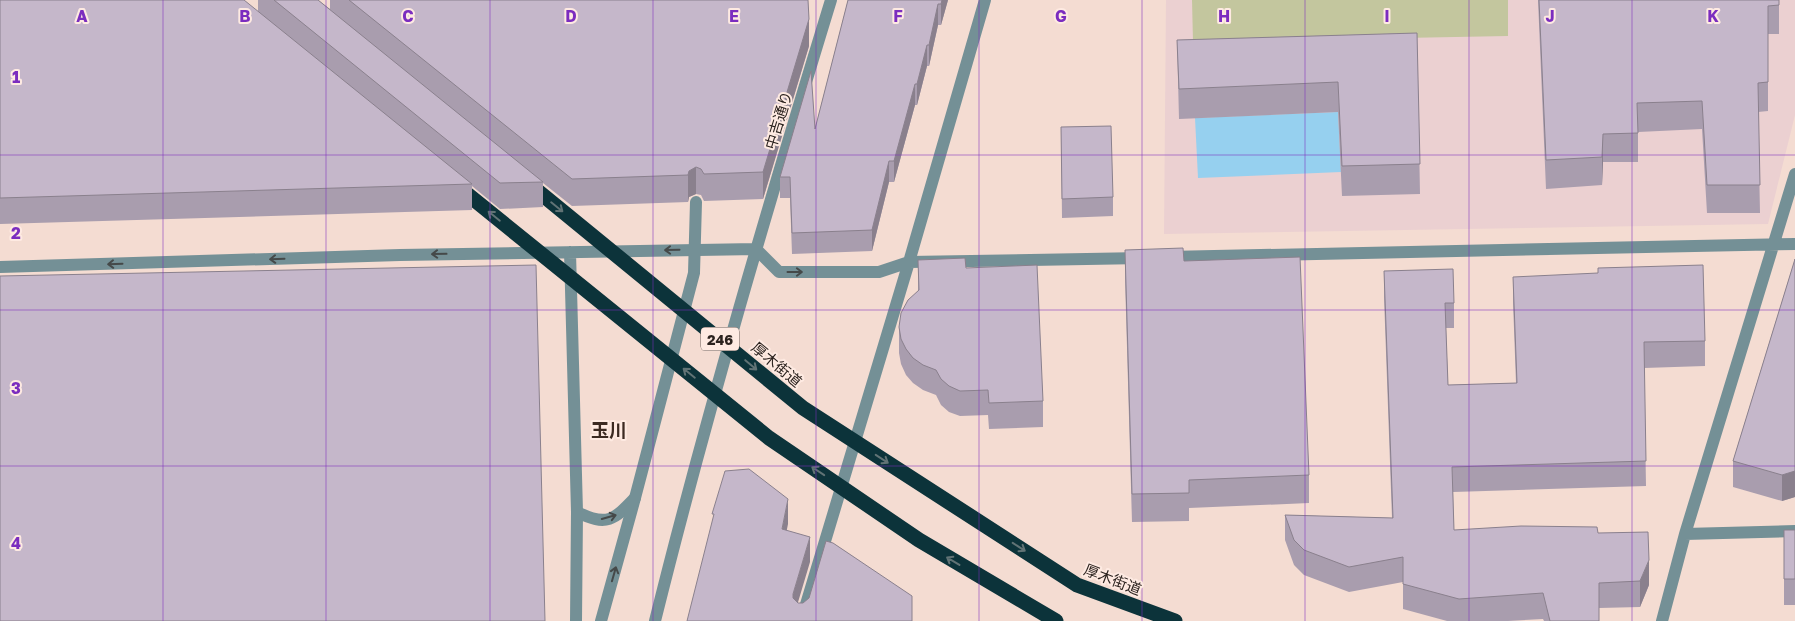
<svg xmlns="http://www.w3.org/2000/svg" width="1795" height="621" font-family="'Golos Text','Noto Sans JP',sans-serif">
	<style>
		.education { fill: #ebd0d1 }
		.green { fill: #c3c69e }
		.water { fill: #96d0ef }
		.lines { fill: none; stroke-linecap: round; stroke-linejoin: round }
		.minor { stroke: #749096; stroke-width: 12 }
		.minor-bridge { stroke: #749096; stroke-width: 12 }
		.highway-bridge { stroke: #0c333a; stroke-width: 15 }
		.wall { fill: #a99dae }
		.shaded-wall { fill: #8a808d }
		.building { fill: #c5b7ca; stroke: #8a808d }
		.oneway { stroke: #617375 }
		.oneway2 { stroke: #454949 }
		.grid { fill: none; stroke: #7b2cbf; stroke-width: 1; stroke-opacity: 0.55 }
		.labels { text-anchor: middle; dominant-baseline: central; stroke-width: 4; stroke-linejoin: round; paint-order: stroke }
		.shield { fill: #feeae2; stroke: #6b5f5a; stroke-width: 1 }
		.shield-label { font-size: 14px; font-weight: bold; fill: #2c231f }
		.street-label { font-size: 15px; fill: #2c231f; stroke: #feeae2 }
		.quarter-label { font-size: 18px; font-weight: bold; fill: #3c2a22; stroke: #feeae2 }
		.grid-label { font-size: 16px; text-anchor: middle; font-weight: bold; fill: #7b2cbf; stroke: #feeae2; stroke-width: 4; stroke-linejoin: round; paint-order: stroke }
	</style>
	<rect width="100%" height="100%" fill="#f4dcd2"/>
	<!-- education -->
	<path class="education" d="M1166,0h629v115l-27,109 -604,10z"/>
	<!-- green -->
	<path class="green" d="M1192,0h316v36l-315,6z"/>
	<!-- water -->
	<path class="water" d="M1338,112l3,60 -143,6 -3,-60z"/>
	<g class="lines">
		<!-- minor -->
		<path class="minor" d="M570,252l7,260 -1,109
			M1168,257l627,-13
			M0,267l400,-12 356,-6 23,23h100l30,-10 234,-4
			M577,512c30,15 37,8 58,-14
			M1685,534l110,-3
			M655,621c52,-209 113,-415 176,-621
			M801,621l108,-359 76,-262
			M1662,621l23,-87 110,-360"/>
		<!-- minor-bridge -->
		<path class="minor-bridge" d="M601,621l34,-123 59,-225 2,-71"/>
		<!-- highway-bridge -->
		<path class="highway-bridge" d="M528,183l275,225 274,177 98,36
			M456,185l313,253 150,102 137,81"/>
	</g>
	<!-- wall -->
	<path class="wall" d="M0,0l258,12v-12h60l12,9v-9h478l1,46 -46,153 -59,2 -3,-6 -5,-1 -7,3 -1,5 -116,4 -29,-23v24l-43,2 -28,-23v24l-472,14z
		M848,0h100l-7,25h-3l-9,41h-2l-10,39h-2l-21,77h-5l-17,69 -80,3 -2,-56h-10v-21l35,-48z
		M1538,0h241v34h-11v77l-10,1 2,101h-53l-5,-84 -64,3v30h-35l-1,23 -56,4z
		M1417,33l3,161 -78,2 -4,-84 -159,7 -2,-79z
		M1061,127l52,70v19l-51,2z
		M1125,250l59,11 125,214v28l-120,5v13l-57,1 -7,-244z
		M1795,259v238l-13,4 -49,-14v-26z
		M918,260l48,8 77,133v26l-54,2 -1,-14 -28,1 -11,-4 -8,-7 -5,-10 -13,-5 -10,-7 -7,-8 -5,-11 -2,-11v-26l19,-36z
		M1384,271l70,32v25h-8l2,57 68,-2 -3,-81v-25l192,64v25l-61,2 2,118 -193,6 1,38 144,3 51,52 -9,22 -41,1v13h-55l-1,-2 -35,2h-61l-44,-12v-27l-54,10 -45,-17 -10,-10 -9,-25v-25l107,3 -8,-221z
		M1784,530h11v75h-11z"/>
	<!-- shaded-wall -->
	<path class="shaded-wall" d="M942,0h6l-7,25v-21z
		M938,4v21l-9,41v-21z
		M809,19v27l-46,153v-27z
		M927,45v21l-10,39v-21z
		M915,84v21l-21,77v-21z
		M1603,134v28l-1,23v-28z
		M889,161v21l-17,69v-21z
		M696,167v27l-7,3 -1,5v-27l1,-4z
		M1795,471v26l-13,4v-26z
		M788,499v25l-6,30v-25z
		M810,537v25l-17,57v-25z
		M1649,560v25l-9,22v-26z"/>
	<!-- building -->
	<path class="building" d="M0,0h244l228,184 -472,14z
		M274,0h44l225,182 -43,1z
		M349,0h459l1,19 -46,153 -59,2 -3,-5 -5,-2 -7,4 -1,4 -116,4z
		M848,0h94l-1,4h-3l-9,41h-2l-10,39h-2l-21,77h-5l-17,69 -80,3 -2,-56h-10l31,-106 4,58z
		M1539,0h240v5l-11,1v76l-10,1 2,102h-53l-5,-84 -65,2 1,30 -35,1 -1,23 -56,3z
		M1417,33l3,131 -78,2 -4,-84 -159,7 -2,-49z
		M1111,126l2,71 -51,2 -1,-72z
		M1183,248l1,13 116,-4 9,218 -120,5v13l-57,1 -7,-244z
		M965,258l1,10 71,-3 6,136 -54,2 -1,-13 -28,1 -11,-5 -8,-7 -5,-9 -13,-5 -10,-7 -7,-9 -5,-10 -2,-12 2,-14 7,-13 11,-10 -1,-30z
		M1795,259v212l-13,4 -49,-14z
		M536,265l9,356h-545v-345z
		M1703,265l2,76 -61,1 2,119 -194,6 2,63 67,-4 76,1 1,6 50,-1 1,28 -9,21 -41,2v38h-49l-7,-28 -84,6 -56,-15v-27l-54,10 -45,-17 -10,-10 -9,-25 108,3 -9,-247 69,-2 1,34h-9l3,82 69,-2 -4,-106 85,-4v-5z
		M749,469l39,30 -6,30 28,8 -17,57v4l5,5h5l6,-5 17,-57 7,2 79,53v25h-225l27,-107h-2l13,-43z
		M1784,530h11v49h-11z"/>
	<!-- one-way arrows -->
	<defs><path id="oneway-shaft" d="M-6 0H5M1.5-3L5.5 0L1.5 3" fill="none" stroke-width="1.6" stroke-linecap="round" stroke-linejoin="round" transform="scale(1.25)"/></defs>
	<g class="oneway">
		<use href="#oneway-shaft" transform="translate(557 207) rotate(39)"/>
		<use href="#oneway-shaft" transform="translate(494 216) rotate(-141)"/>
		<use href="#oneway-shaft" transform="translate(751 365) rotate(40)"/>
		<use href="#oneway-shaft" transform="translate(689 373) rotate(-141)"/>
		<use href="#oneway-shaft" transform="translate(882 459) rotate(33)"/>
		<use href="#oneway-shaft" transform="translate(818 471) rotate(-146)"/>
		<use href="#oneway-shaft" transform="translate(1019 547) rotate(33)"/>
		<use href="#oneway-shaft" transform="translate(953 561) rotate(-149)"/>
	</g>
	<g class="oneway2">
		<use href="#oneway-shaft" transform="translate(672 250) rotate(179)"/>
		<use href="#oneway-shaft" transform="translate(439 254) rotate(179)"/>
		<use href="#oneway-shaft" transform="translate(277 259) rotate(178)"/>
		<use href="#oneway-shaft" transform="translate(115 264) rotate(178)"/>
		<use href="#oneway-shaft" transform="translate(795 272)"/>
		<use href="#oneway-shaft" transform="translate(609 517) rotate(-16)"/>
		<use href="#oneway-shaft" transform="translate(614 574) rotate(-74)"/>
	</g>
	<!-- grid -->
	<path class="grid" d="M163,0v621M326,0v621M490,0v621M653,0v621M816,0v621M979,0v621M1142,0v621M1305,0v621M1469,0v621M1632,0v621M0,155h1795M0,310h1795M0,466h1795"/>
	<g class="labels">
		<!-- shield labels -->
		<rect class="shield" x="701" y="327.5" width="38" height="23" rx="4"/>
		<g class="shield-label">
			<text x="720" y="339">246</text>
		</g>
		<!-- street labels -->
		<g class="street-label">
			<text transform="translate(778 120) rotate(-73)">中吉通り</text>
			<text transform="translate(777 364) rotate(40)">厚木街道</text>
			<text transform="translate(1113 579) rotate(21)">厚木街道</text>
		</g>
		<!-- quarter labels -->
		<g class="quarter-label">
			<text x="609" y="430">玉川</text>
		</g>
	</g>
	<g class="grid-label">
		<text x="82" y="22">A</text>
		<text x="245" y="22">B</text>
		<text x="408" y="22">C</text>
		<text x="571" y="22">D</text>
		<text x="734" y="22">E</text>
		<text x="898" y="22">F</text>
		<text x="1061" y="22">G</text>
		<text x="1224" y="22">H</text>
		<text x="1387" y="22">I</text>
		<text x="1550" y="22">J</text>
		<text x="1713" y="22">K</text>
		<text x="16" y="83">1</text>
		<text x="16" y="239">2</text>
		<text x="16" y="394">3</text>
		<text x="16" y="549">4</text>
	</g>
</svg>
